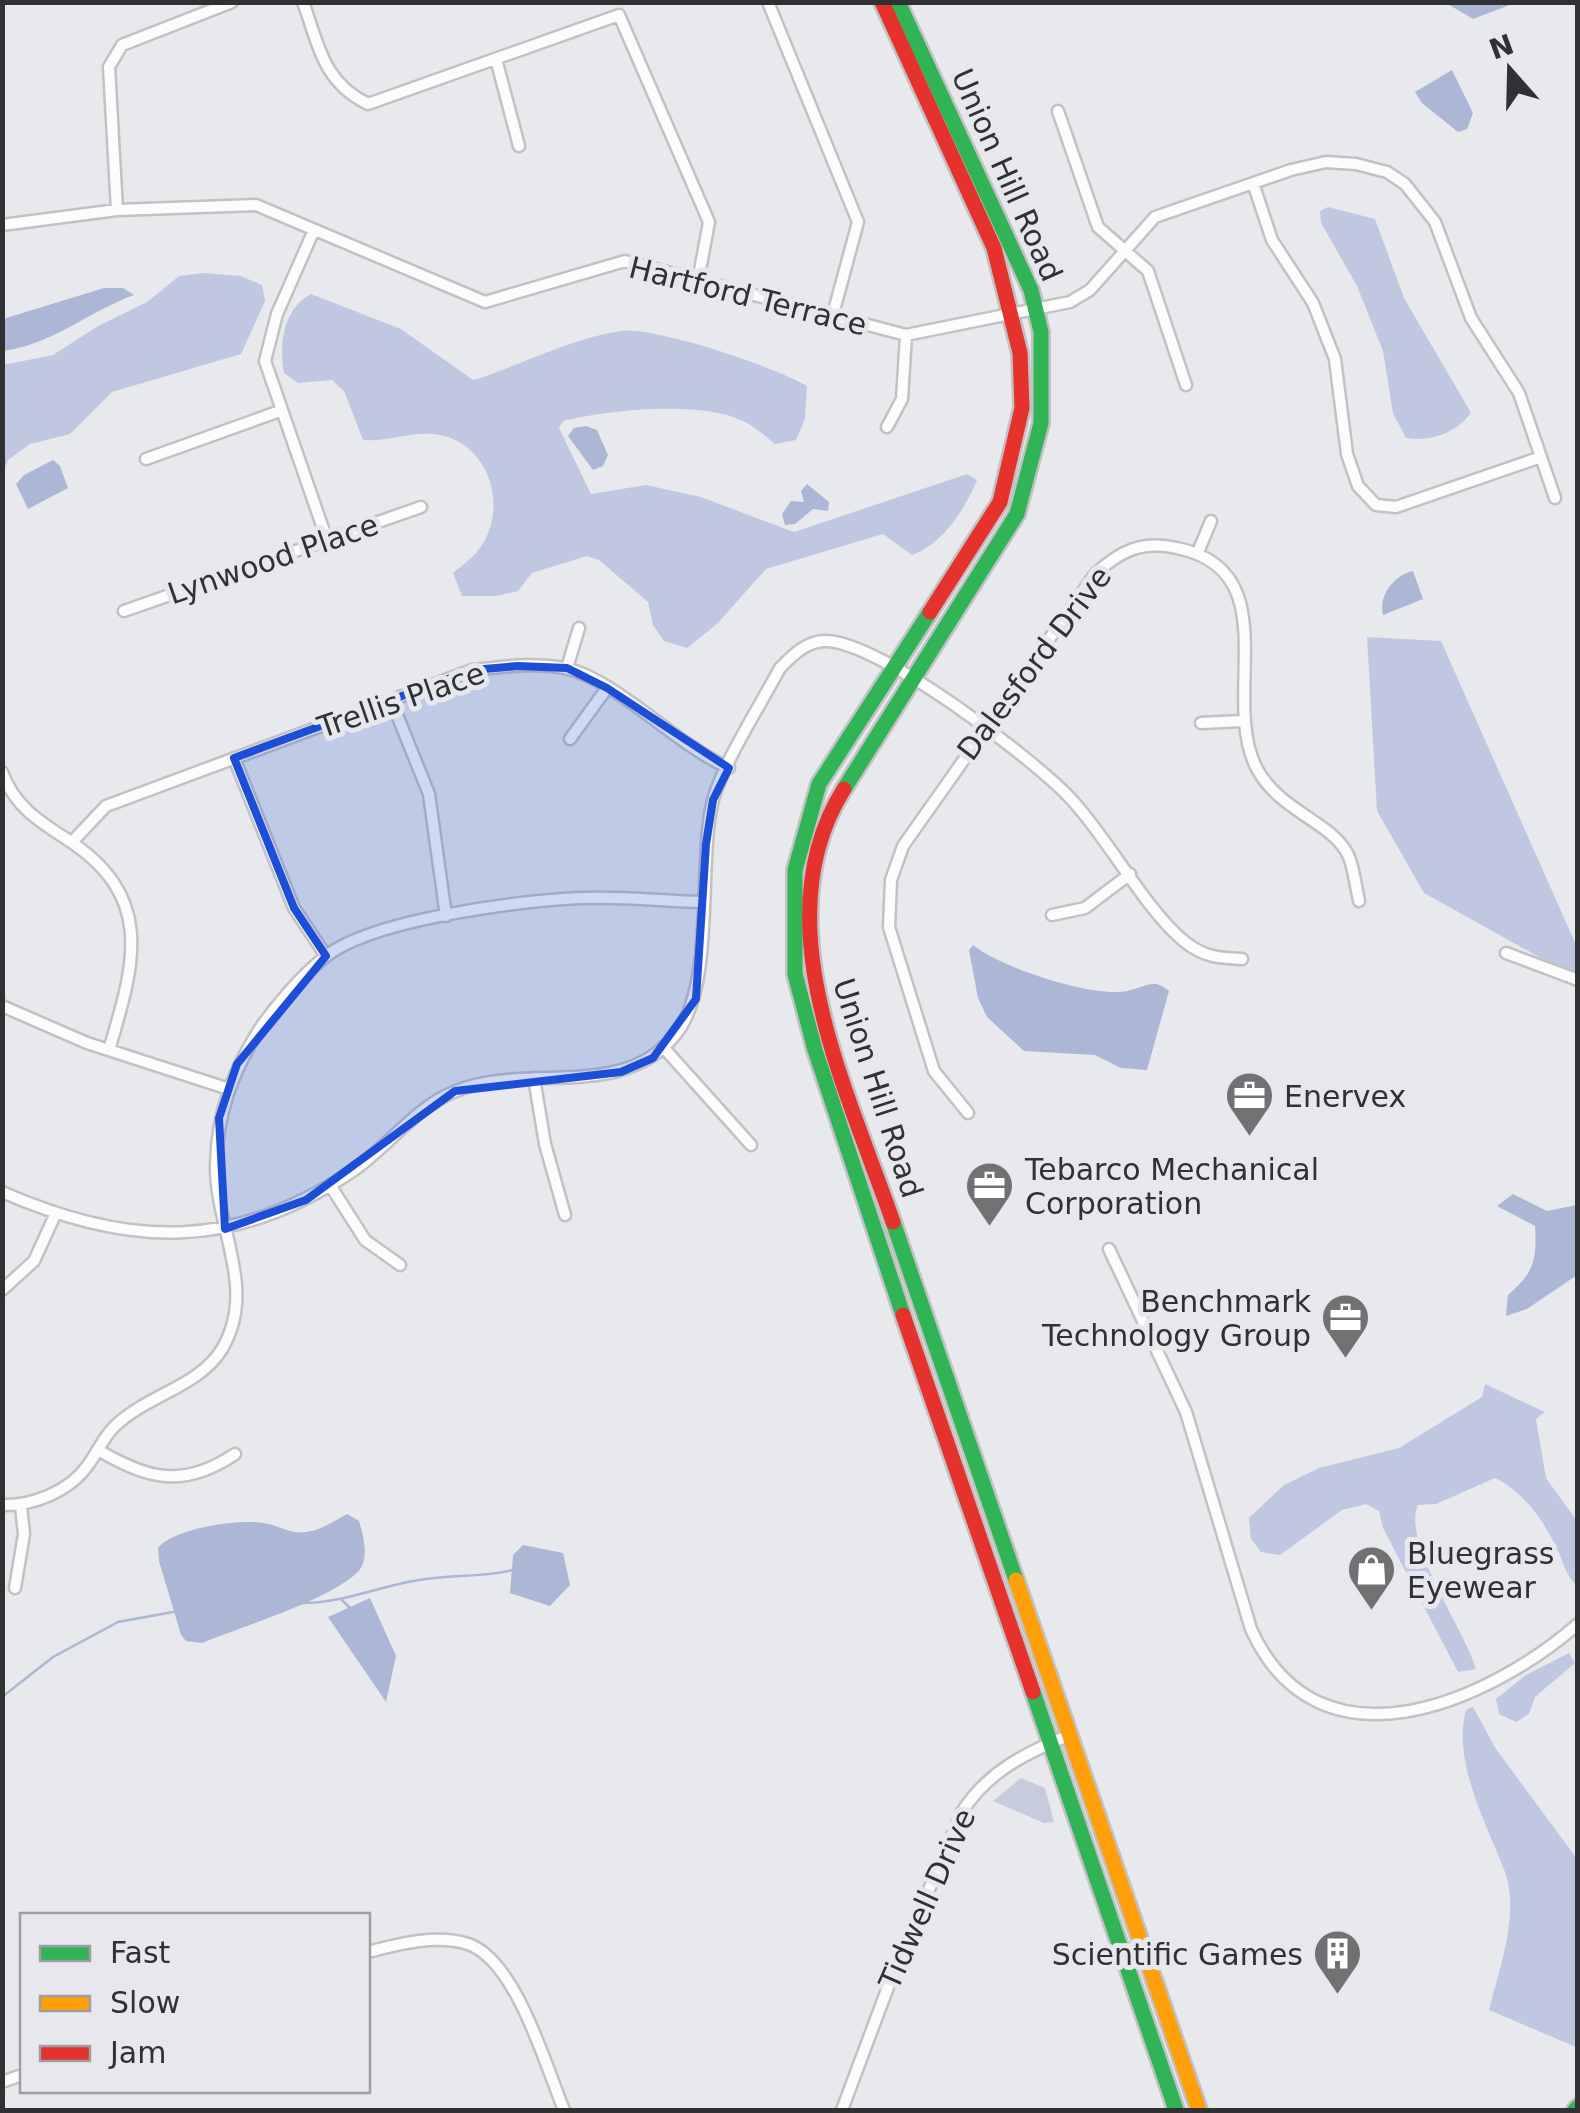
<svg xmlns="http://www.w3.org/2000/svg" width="1580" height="2113" font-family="'DejaVu Sans',sans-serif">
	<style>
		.green { fill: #c6ccdc }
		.forest { fill: #c0c8e1 }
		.water { fill: #acb7d5 }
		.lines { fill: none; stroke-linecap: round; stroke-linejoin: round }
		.stream { stroke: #acb7d5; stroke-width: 2.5 }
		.street-casing { stroke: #c2c2c4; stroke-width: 15 }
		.fast-casing { stroke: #c2c2c4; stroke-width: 20 }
		.slow-casing { stroke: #c2c2c4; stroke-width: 20 }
		.jam-casing { stroke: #c2c2c4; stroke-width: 20 }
		.street { stroke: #fcfcfc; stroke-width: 10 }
		.fast { stroke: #30b455; stroke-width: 15 }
		.slow { stroke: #ff9f0a; stroke-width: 15 }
		.jam { stroke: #e5322d; stroke-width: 15 }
		.marked { fill: #1d4ed8; fill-opacity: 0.2; stroke: #1d4ed8; stroke-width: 8; stroke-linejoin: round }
		.labels { text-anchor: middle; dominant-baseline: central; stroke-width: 10; stroke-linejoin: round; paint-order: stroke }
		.street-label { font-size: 30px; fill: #303132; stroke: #e7e8ed }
		.poi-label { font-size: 30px; fill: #303132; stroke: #e7e8ed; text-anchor: start }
	</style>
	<rect width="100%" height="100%" fill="#e8e9ec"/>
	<!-- green -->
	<path class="green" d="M1021,1778l24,10 9,34 -10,1 -51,-22z"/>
	<!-- forest -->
	<path class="forest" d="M1328,207l47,12 29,79 67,115c-15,20 -40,29 -65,25l-13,-25 -10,-62 -26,-65 -36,-63 -1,-12z
		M203,273l38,3 21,9 3,16 -24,53 -129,38 -42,42 -40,10 -22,16 -5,12v-107l50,-10 45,-29 49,-24 32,-26z
		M311,294l90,35 72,51c49,-15 98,-42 148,-49 33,-5 157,37 186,55l-2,33 -9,21 -21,4c-10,-8 -21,-18 -32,-23 -42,-21 -136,-11 -180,0l-4,7 32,66 55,-9 55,12 93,35 173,-58 10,6c-12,29 -34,64 -65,75l-29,-21 -117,35 -49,55 -30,24 -23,-7 -11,-16 -5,-23 -49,-42 -12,-4 -55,17 -14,18 -21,5h-35l-9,-23c7,-6 17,-13 23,-20 36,-42 14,-114 -43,-119 -24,-2 -46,8 -70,6l-19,-49 -12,-11 -34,3 -14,-10c-5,-29 -1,-64 27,-79z
		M1367,637l74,4 136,306v31l-153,-85 -47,-82z
		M1485,1384l60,28 -9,7 10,59 31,43v64c-10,-7 -13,-21 -19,-34 -13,-29 -34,-59 -63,-73l-59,26 -18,1c-17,35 47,125 58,164l-18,3 -75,-144 -4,-17 -13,-7 -24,6 -62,45 -19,-3 -10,-13 -2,-21 35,-33 35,-17 80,-20 83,-51z
		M1569,1653l6,10 -40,34 -6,17 -13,8 -17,-8 -3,-15 30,-24z
		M1473,1707l23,42 81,110 -1,188 -87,-37c10,-40 31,-97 16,-138 -18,-48 -53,-109 -39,-162z"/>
	<!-- water -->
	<path class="water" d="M1446,3v-1l69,1 -42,16z
		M1452,70l21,43 -6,16 -9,3 -36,-29 -7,-11z
		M104,288h19l11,7c-46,17 -83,50 -131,56v-32z
		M586,426l11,4 11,25 -5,11 -10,4 -25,-34 6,-8z
		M53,460l7,6 8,22 -40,21 -12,-25 8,-9z
		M807,484l22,18 -1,9 -15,-2 -18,15 -10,1 -3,-11 9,-13 13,1 -3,-11z
		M1413,571l10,28 -40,16c-5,-19 11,-40 30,-44z
		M973,945c26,22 120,53 154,46 17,-3 26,-14 42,0l-22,79 -26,-2 -26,-13 -71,-4 -37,-34 -9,-19 -9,-48z
		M1513,1194l34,17 30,-6v70l-50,34 -21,7 2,-21c26,-22 29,-35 27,-69l-38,-20z
		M347,1514l12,7c4,13 9,32 3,45 -15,29 -128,63 -160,77l-16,-2 -5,-6 -22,-74 -1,-13c16,-20 80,-29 106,-25 17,3 28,13 47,8 12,-2 25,-11 36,-17z
		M523,1545l40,8 7,32 -20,21 -40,-13 3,-38z
		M370,1598l26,58 -10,46 -58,-85z"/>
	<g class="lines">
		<!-- stream -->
		<path class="stream" d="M341,1599l8,8
			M303,1603c40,0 77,-17 116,-23 32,-6 61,-2 94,-10
			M2,1697l51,-40 65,-35 55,-10"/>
		<defs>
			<path id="street" d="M303,2c16,44 20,80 65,102l251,-89 90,207 -11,59
				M768,2l90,220 -26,96
				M496,59l23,87
				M1058,111l40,116 50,44 38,114
				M1253,183l19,57 41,63 22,56 12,95 11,32 18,19 20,2 145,-50
				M117,210l-8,-143 13,-22 110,-43
				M2,225l115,-15 139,-5 229,97 140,-41 281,74 164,-33 20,-12 65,-73 136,-47 35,-8 30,2 31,8 18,12 30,38 36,96 48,75 36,105
				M314,230l-37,84 -12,47 62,179
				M887,427l15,-28 4,-64
				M146,459l134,-48
				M1198,552l13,-31
				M124,611l297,-104
				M567,668l12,-40
				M391,700l38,94 17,122
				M1201,723l41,-2
				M570,739l37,-51
				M234,758l60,150 32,48
				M2,772c12,33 35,48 63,66 91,58 70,124 44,212
				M72,842l34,-36 366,-136c30,-3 62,-8 92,-2 51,10 112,77 165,100
				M1052,915l33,-7 45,-34
				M1506,953l72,27
				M2,1006l85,37 142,46
				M663,1047l88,98
				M534,1078l11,66 20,71
				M968,1113l-34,-42 -45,-144 2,-47 12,-34 192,-272c25,-23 47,-34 82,-26 112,23 42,149 80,221 24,44 77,53 92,88 5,13 7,30 10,44
				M330,1185l35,55 35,25
				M2,1192c128,56 233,59 352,-22 35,-24 61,-63 102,-79 71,-29 167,11 220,-57 39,-49 22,-166 36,-230 8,-36 49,-100 68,-136 12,-12 25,-26 44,-27 52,-2 209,117 247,158 37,39 75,112 114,143 19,15 33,16 57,17
				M1109,1249l77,163 65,217c67,148 236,74 327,-5
				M2,1290l32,-29 21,-46
				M98,1450c50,29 85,39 137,4
				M2,1505c31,1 68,-14 86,-40 9,-12 15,-27 26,-38 32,-32 85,-40 108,-78 36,-61 -7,-121 -6,-184 1,-51 16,-92 43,-135 17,-25 42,-54 66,-73 47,-38 195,-56 256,-59 40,-2 82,3 121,4
				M15,1588l9,-54 -3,-28
				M368,1952c30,-8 69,-18 100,-8 48,16 78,123 96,166
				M2,2082l20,-7
				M842,2110l49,-131 71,-167c25,-40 65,-60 108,-77"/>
			<path id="fast" d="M844,789l173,-275 24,-91v-91l-10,-42 -133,-288
				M893,1222l123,358
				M903,1315l-88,-265 -20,-76v-104l24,-86 111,-172
				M1033,1692l143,418
				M1575,2110l3,-3"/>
			<path id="slow" d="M1016,1580l183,530"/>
			<path id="jam" d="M882,2l112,246 26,105 2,55 -22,94 -70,110
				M844,789c-83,131 4,302 49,433
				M903,1315l130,377"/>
		</defs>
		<!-- street casing -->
		<use href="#street" class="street-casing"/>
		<!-- fast casing -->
		<use href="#fast" class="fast-casing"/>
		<!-- slow casing -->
		<use href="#slow" class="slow-casing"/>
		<!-- jam casing -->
		<use href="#jam" class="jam-casing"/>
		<!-- street -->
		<use href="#street" class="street"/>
		<!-- fast -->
		<use href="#fast" class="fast"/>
		<!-- slow -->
		<use href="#slow" class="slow"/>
		<!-- jam -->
		<use href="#jam" class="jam"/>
	</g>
	<!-- marked area -->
	<path class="marked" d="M518,666l49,2 40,20 122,80 -16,32 -7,44 -10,155 -43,59 -32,14 -166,19 -149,109 -81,29 -6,-111 18,-54 89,-108 -32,-48 -60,-150 238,-88z"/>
	<!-- icons -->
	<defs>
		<symbol id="office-pin" viewBox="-11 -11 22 30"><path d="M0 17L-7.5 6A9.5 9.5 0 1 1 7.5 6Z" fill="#707173" stroke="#e7e8ed"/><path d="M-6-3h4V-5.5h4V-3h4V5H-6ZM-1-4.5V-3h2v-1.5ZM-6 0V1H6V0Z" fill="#fff"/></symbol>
		<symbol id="shop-pin" viewBox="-11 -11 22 30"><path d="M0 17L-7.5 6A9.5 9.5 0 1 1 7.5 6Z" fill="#707173" stroke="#e7e8ed"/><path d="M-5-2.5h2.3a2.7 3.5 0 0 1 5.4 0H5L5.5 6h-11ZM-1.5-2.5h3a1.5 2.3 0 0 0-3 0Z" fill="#fff"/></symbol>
		<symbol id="building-pin" viewBox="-11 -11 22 30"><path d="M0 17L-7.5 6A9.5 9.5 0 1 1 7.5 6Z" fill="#707173" stroke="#e7e8ed"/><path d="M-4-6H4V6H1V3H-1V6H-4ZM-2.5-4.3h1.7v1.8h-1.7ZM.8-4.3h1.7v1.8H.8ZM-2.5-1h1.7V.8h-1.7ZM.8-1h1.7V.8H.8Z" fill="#fff"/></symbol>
	</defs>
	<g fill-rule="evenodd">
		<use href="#office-pin" x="1222" y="1068" width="55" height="75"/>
		<use href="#office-pin" x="962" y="1158" width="55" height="75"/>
		<use href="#office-pin" x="1318" y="1290" width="55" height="75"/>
		<use href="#shop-pin" x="1344" y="1542" width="55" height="75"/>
		<use href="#building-pin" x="1310" y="1926" width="55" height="75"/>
	</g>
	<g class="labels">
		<!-- street labels -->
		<g class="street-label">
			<text transform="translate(1007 175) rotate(66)">Union Hill Road</text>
			<text transform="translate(748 296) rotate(14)">Hartford Terrace</text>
			<text transform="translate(273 559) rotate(-19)">Lynwood Place</text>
			<text transform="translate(1034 663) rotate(-53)">Dalesford Drive</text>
			<text transform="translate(401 700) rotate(-19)">Trellis Place</text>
			<text transform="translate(878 1088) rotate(72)">Union Hill Road</text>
			<text transform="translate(927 1899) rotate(-66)">Tidwell Drive</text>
		</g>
		<!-- poi labels -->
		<g class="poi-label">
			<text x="1284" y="1096">Enervex</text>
			<text x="1025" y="1169">Tebarco Mechanical<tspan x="1025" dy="34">Corporation</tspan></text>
			<text x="1311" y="1301" text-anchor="end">Benchmark<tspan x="1311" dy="34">Technology Group</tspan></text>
			<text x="1407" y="1553">Bluegrass<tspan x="1407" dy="34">Eyewear</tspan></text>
			<text x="1303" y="1954" text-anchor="end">Scientific Games</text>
		</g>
	</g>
	<!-- border -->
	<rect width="1580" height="2113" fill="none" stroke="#303132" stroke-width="10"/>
	<!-- legend -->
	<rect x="20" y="1913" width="350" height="180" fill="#e7e8ed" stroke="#9e9fa2" stroke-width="2.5"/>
	<rect x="40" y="1946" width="50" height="15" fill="#30b455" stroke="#9e9fa2" stroke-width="2.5"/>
	<text x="110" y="1963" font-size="30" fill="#303132">Fast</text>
	<rect x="40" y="1996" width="50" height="15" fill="#ff9f0a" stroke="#9e9fa2" stroke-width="2.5"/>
	<text x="110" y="2013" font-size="30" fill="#303132">Slow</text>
	<rect x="40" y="2046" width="50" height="15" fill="#e5322d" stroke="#9e9fa2" stroke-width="2.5"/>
	<text x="110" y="2063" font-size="30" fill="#303132">Jam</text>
	<!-- north arrow -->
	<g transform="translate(1510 70) rotate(340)" stroke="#e7e8ed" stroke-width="8" paint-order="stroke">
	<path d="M0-8L18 38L0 25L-18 38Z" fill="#303132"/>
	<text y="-15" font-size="28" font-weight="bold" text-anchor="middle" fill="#303132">N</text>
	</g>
</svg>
